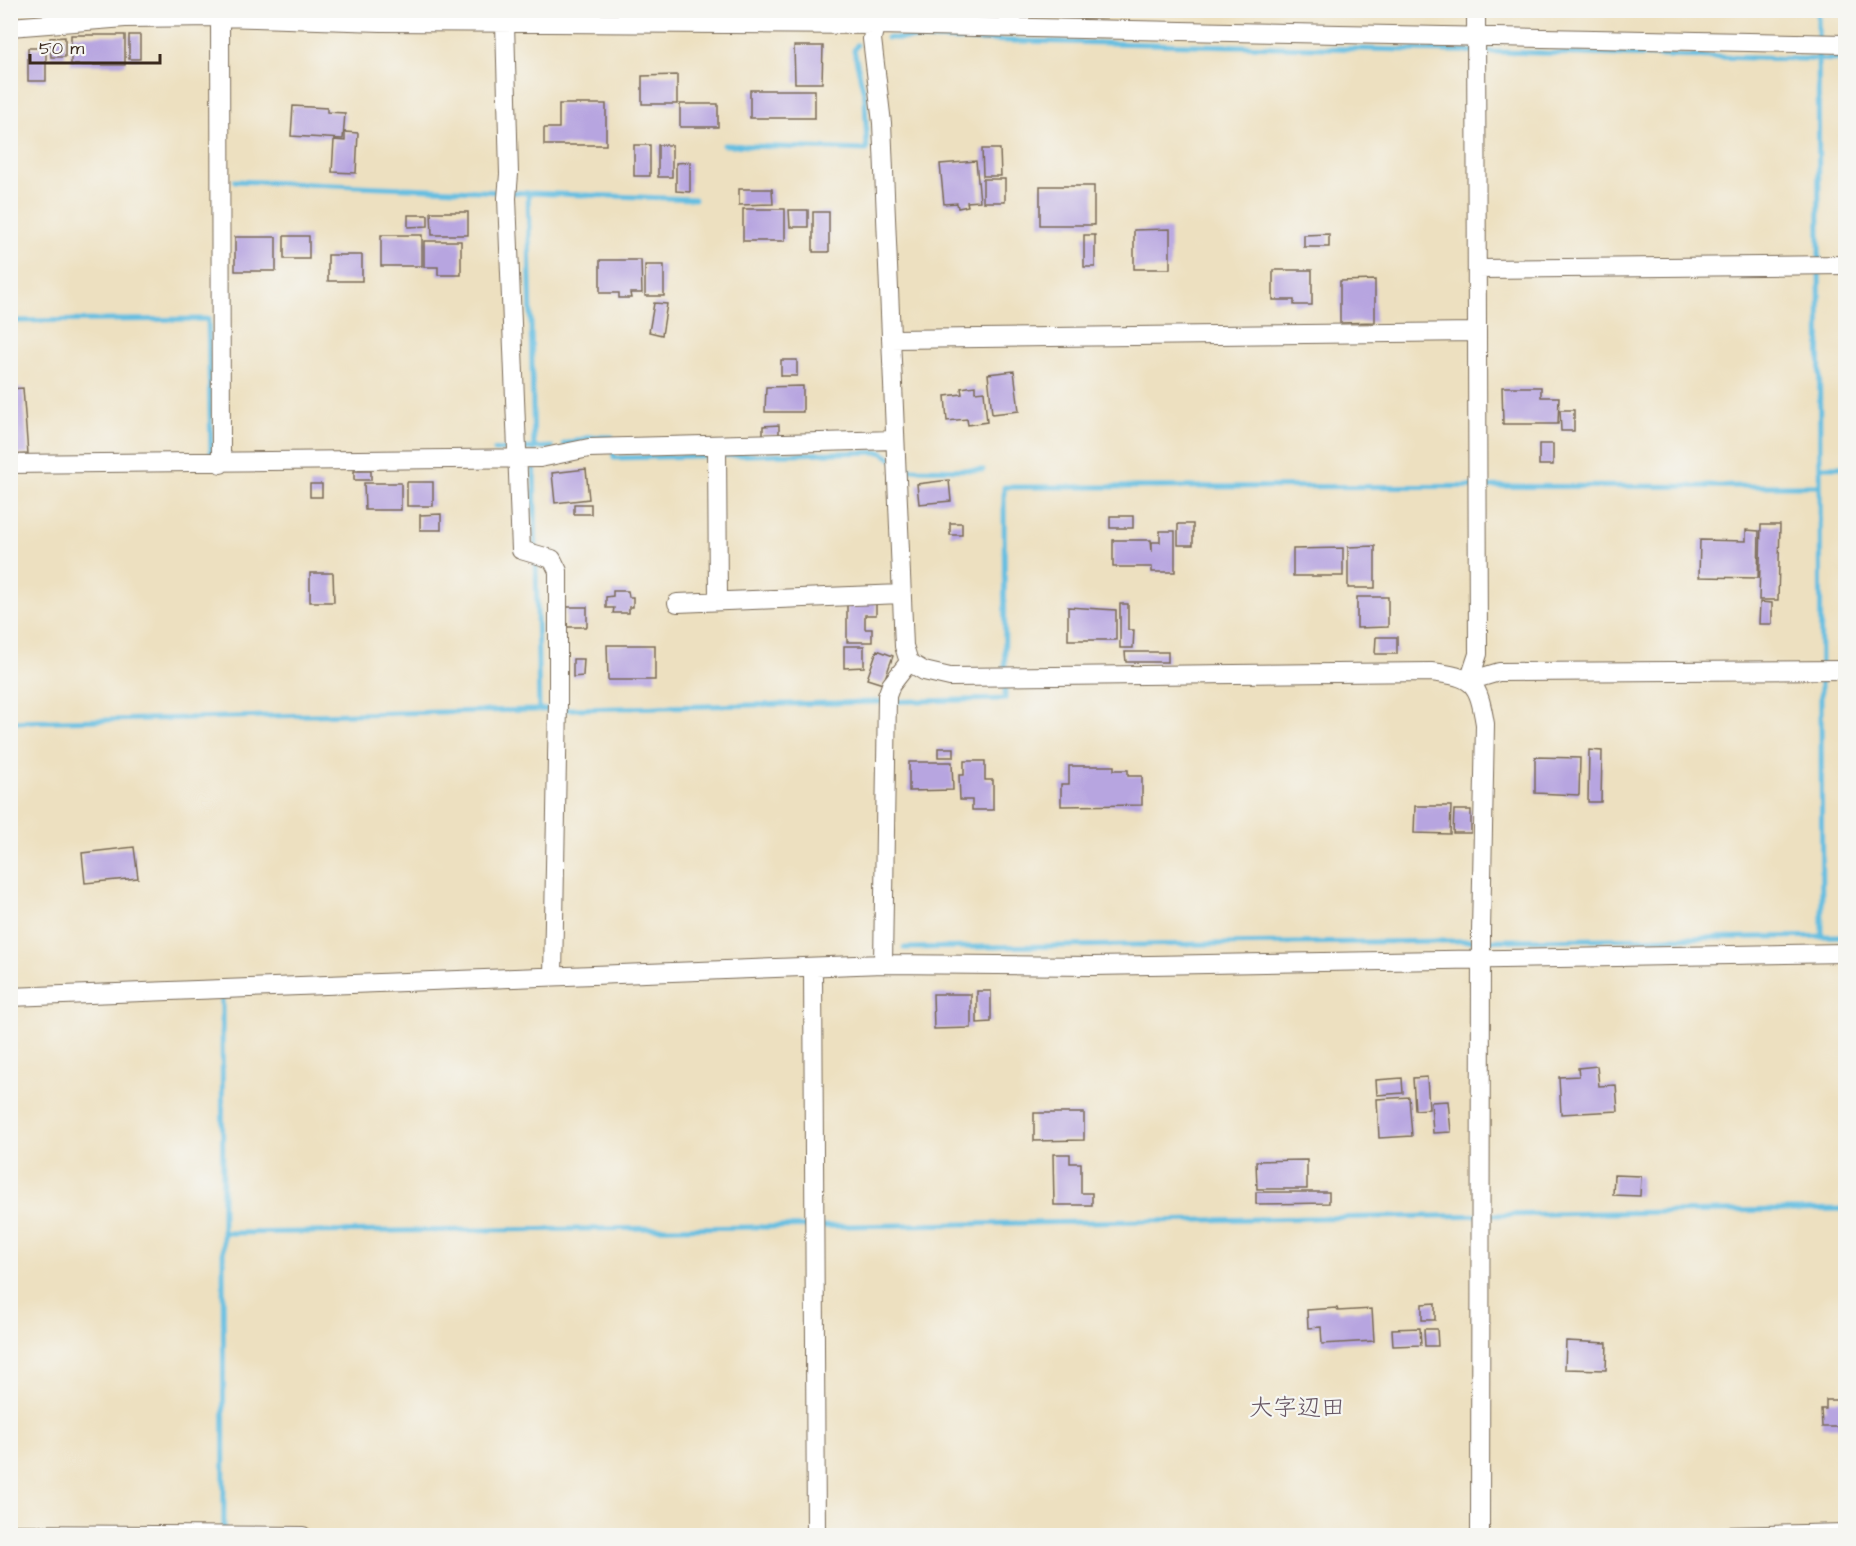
<svg xmlns="http://www.w3.org/2000/svg" width="1856" height="1546" font-family="'Architects Daughter','Klee One',sans-serif">
	<style>
		.lines { fill: none; stroke-linecap: round; stroke-linejoin: round }
		.stream { stroke: #64bee1; stroke-width: 5 }
		.building { fill: #b7a5e0 }
		.minor-casing { stroke: #796a57; stroke-width: 20 }
		.minor { stroke: #fff; stroke-width: 18 }
		.labels { text-anchor: middle; dominant-baseline: central; stroke-width: 4.5; stroke-linejoin: round; paint-order: stroke }
		.quarter-label { font-size: 24px; fill: #665562; stroke: #f6f6f2 }
	</style>
	<rect width="100%" height="100%" fill="#f6f6f2"/>
	<filter id="ink" filterUnits="userSpaceOnUse"><feTurbulence type="fractalNoise" baseFrequency=".0167" numOctaves="2"/><feDisplacementMap in="SourceGraphic" scale="12" xChannelSelector="R" yChannelSelector="G"/><feConvolveMatrix kernelMatrix="1 2 1 2 8 2 1 2 1" color-interpolation-filters="sRGB"/></filter>
	<filter id="wash" filterUnits="userSpaceOnUse"><feTurbulence type="fractalNoise" baseFrequency=".008" numOctaves="4" result="noise"/><feDisplacementMap in="SourceGraphic" scale="24" xChannelSelector="R" yChannelSelector="G"/><feGaussianBlur stdDeviation="1.35" result="paint"/><feColorMatrix in="noise" values="0 0 0 0 0 0 0 0 0 0 0 0 0 0 0 0 0 1.4 0 .05"/><feComposite in="paint" operator="in"/></filter>
	<g filter="url(#wash)">
		<rect width="100%" height="100%" fill="#ede0c0"/>
		<g class="lines">
			<!-- stream -->
			<path class="stream" d="M1818,10l4,926
				M887,38l959,22
				M724,145l143,5 -2,-52 -11,-48 3,-5
				M235,181l293,12 6,257
				M528,193l167,6
				M10,321l198,-2 3,135h5
				M564,444l26,-7h22l2,21 267,-6 11,7
				M495,450l57,-3
				M534,462l5,248
				M900,464l9,5 74,1
				M1820,467h26
				M10,722c332,-7 664,-18 995,-23l-1,-212 816,-1
				M904,948l942,-12
				M222,997l1,236
				M224,1531l-1,-298 622,-7 1001,-17"/>
		</g>
		<g id="blocks">
			<!-- building -->
			<path class="building" d="M71,35h54v30h-54z
				M129,35h11v24h-11z
				M65,37v20h-14l-1,-19z
				M794,46h29l-1,37h-27z
				M28,48h18v33h-18z
				M677,75v29h-35v-28z
				M750,90h65v28h-65z
				M559,104h47v41h-62v-17h15z
				M680,104h38v23h-38z
				M293,106l34,2v4l18,1 -2,26 -52,-3z
				M345,132l13,1 -2,40 -24,-1 2,-32 11,1z
				M634,145h16v31h-16z
				M658,145h14v32h-14z
				M982,149h18l1,27h-18z
				M976,161l4,40 -13,1 1,4 -10,2 -1,-5 -13,1 -4,-40z
				M690,162v30l-14,-1v-28z
				M983,179h22v23h-22z
				M1040,186h54v39h-54z
				M739,189h33l1,15 -34,1z
				M743,209h42v32h-42z
				M789,210h19v17h-18z
				M431,212h37v23h-36z
				M813,212h16v40h-16z
				M408,215h20v11l-20,1z
				M1170,229v40h-36v-39z
				M1329,234v13h-25v-12z
				M381,235h41v31h-41z
				M1084,235h11v32h-11z
				M284,236h25v23h-25z
				M235,237h41v34h-41z
				M424,241h37v34h-23v-8h-14z
				M328,255h34v26h-34z
				M600,260h41l1,33h-12l1,5h-12v-5h-19z
				M645,265h19v31h-19z
				M1273,270h39v35h-18v-5h-21z
				M1375,280v42l-35,1v-42z
				M654,303l13,1 -5,31 -13,-3z
				M781,360h16v16h-16z
				M1014,371l5,40 -27,3 -4,-40z
				M803,386v26h-38l1,-25z
				M975,386v6l9,-1 3,31 -19,3 -1,-6 -20,2 -2,-25 17,-2 -1,-6z
				M1502,387h39v10h18l-1,27h-55z
				M23,388l5,66 -18,1v-66z
				M1560,410h14v21h-13z
				M779,425v10h-16v-9z
				M1539,444h14v21h-14z
				M586,469l3,30 -34,4 -3,-30z
				M354,471h17v9h-17z
				M949,480l2,21 -32,3 -2,-20z
				M407,482h26v24h-26z
				M364,483h37v27h-36z
				M310,484h12v13h-12z
				M574,504h17v10h-17z
				M441,514v16h-21v-15z
				M1110,516h23v12h-23z
				M950,523h12v12h-12z
				M1178,524h15v21h-15z
				M1761,525h19l-2,75h-19z
				M1746,530l13,1 -1,47 -59,-1 1,-37 46,1z
				M1160,531h15v41h-23v-5h-39v-27h38l1,12v-10h8z
				M1375,546v42h-27v-41z
				M1343,548v28h-50v-27z
				M310,573h23l1,29h-24z
				M613,591h15l1,6h4v10h-4v6h-16l1,-5h-8v-11l7,-1z
				M1357,597h31v30l-31,1z
				M847,602h29v13h-11v14h7v13h-25z
				M1760,602l12,1v21h-13z
				M1120,604h8v26h6l-1,18h-13z
				M566,607h21v20h-21z
				M1068,607l48,3v30h-48z
				M1376,637h21v17h-22z
				M607,645h48v35h-47z
				M844,646h20v21l-20,1z
				M877,650l16,6 -10,28 -16,-5z
				M1125,652h43v10h-42z
				M573,659h11l-1,17 -10,1z
				M938,748h16v9h-16z
				M1589,750l13,1 -1,51h-13z
				M1535,757l45,1 -1,37 -44,-2z
				M964,761h21v19h8v30h-21v-10h-12l-1,-25h5z
				M909,762h43l1,28 -44,1z
				M1069,766h45v4h14v6h14v29l-81,1v-22h8z
				M1415,806h36l-1,28 -36,-1z
				M1454,810h17v23h-18z
				M134,847l4,31 -53,5 -3,-30z
				M977,991h14v31l-14,1z
				M933,994h38v34l-37,1z
				M1597,1066l2,20 17,-1 2,26 -57,3 -2,-37 20,-1 -1,-8z
				M1427,1077l2,32 -14,1 -2,-32z
				M1402,1078l1,15 -26,2 -1,-15z
				M1409,1097l3,39 -33,2 -2,-39z
				M1448,1101l3,31 -18,1 -2,-31z
				M1034,1113h50v27l-50,1z
				M1053,1154h17v9h11v30h11v12h-38z
				M1307,1160v29h-50l-1,-28z
				M1614,1175l27,1 -1,20 -27,-1z
				M1256,1192h73v11l-73,1z
				M1435,1303v17h-13v-16z
				M1337,1308l1,3 34,-2 2,32 -52,3 -1,-17 -13,1 -1,-18z
				M1420,1328l1,17 -28,1 -1,-17z
				M1424,1329h13l1,17h-13z
				M1566,1341l41,2 -1,27 -41,-1z
				M1826,1400h20v27h-24l-1,-18h5z"/>
		</g>
	</g>
	<g filter="url(#ink)">
		<use href="#blocks" fill-opacity="0" stroke="#796a57" stroke-width="1.5"/>
		<g class="lines">
			<defs>
				<path id="minor" d="M220,10l1,454
					M878,10l-6,29 10,84 22,523 5,16 15,9 26,6 481,-5c43,5 47,10 54,52l-4,209 -1,603
					M505,23l4,151 -2,24 14,352 31,9 6,12v132l-5,273
					M10,27l115,-9 95,-1 161,5 496,3 969,19
					M1477,269l369,-4
					M891,339l586,-7
					M717,445l1,156
					M10,464l530,-6 49,-10 306,-8
					M677,603l225,-9
					M1469,681l9,-27 -2,-644
					M1469,681l30,-9 347,-2
					M883,964l4,-268 4,-11 18,-23
					M813,967l3,569
					M10,997l873,-33 210,2 753,-13
					M10,1534l293,2
					M1725,1536l121,-3"/>
			</defs>
			<!-- minor casing -->
			<use href="#minor" class="minor-casing"/>
			<!-- minor -->
			<use href="#minor" class="minor"/>
		</g>
	</g>
	<g class="labels">
		<!-- quarter labels -->
		<g class="quarter-label">
			<text x="1297" y="1408">大字辺田</text>
		</g>
	</g>
	<!-- margin -->
	<rect width="1856" height="1546" fill="none" stroke="#f6f6f2" stroke-width="36"/>
	<!-- scale -->
	<path d="M30 54v9h130v-9" fill="none" stroke="#3b2a1e" stroke-width="3"/>
	<text x="39" y="54" font-size="18" fill="#3b2a1e" stroke="#f6f6f2" stroke-width="4.5" paint-order="stroke">50 m</text>
</svg>
